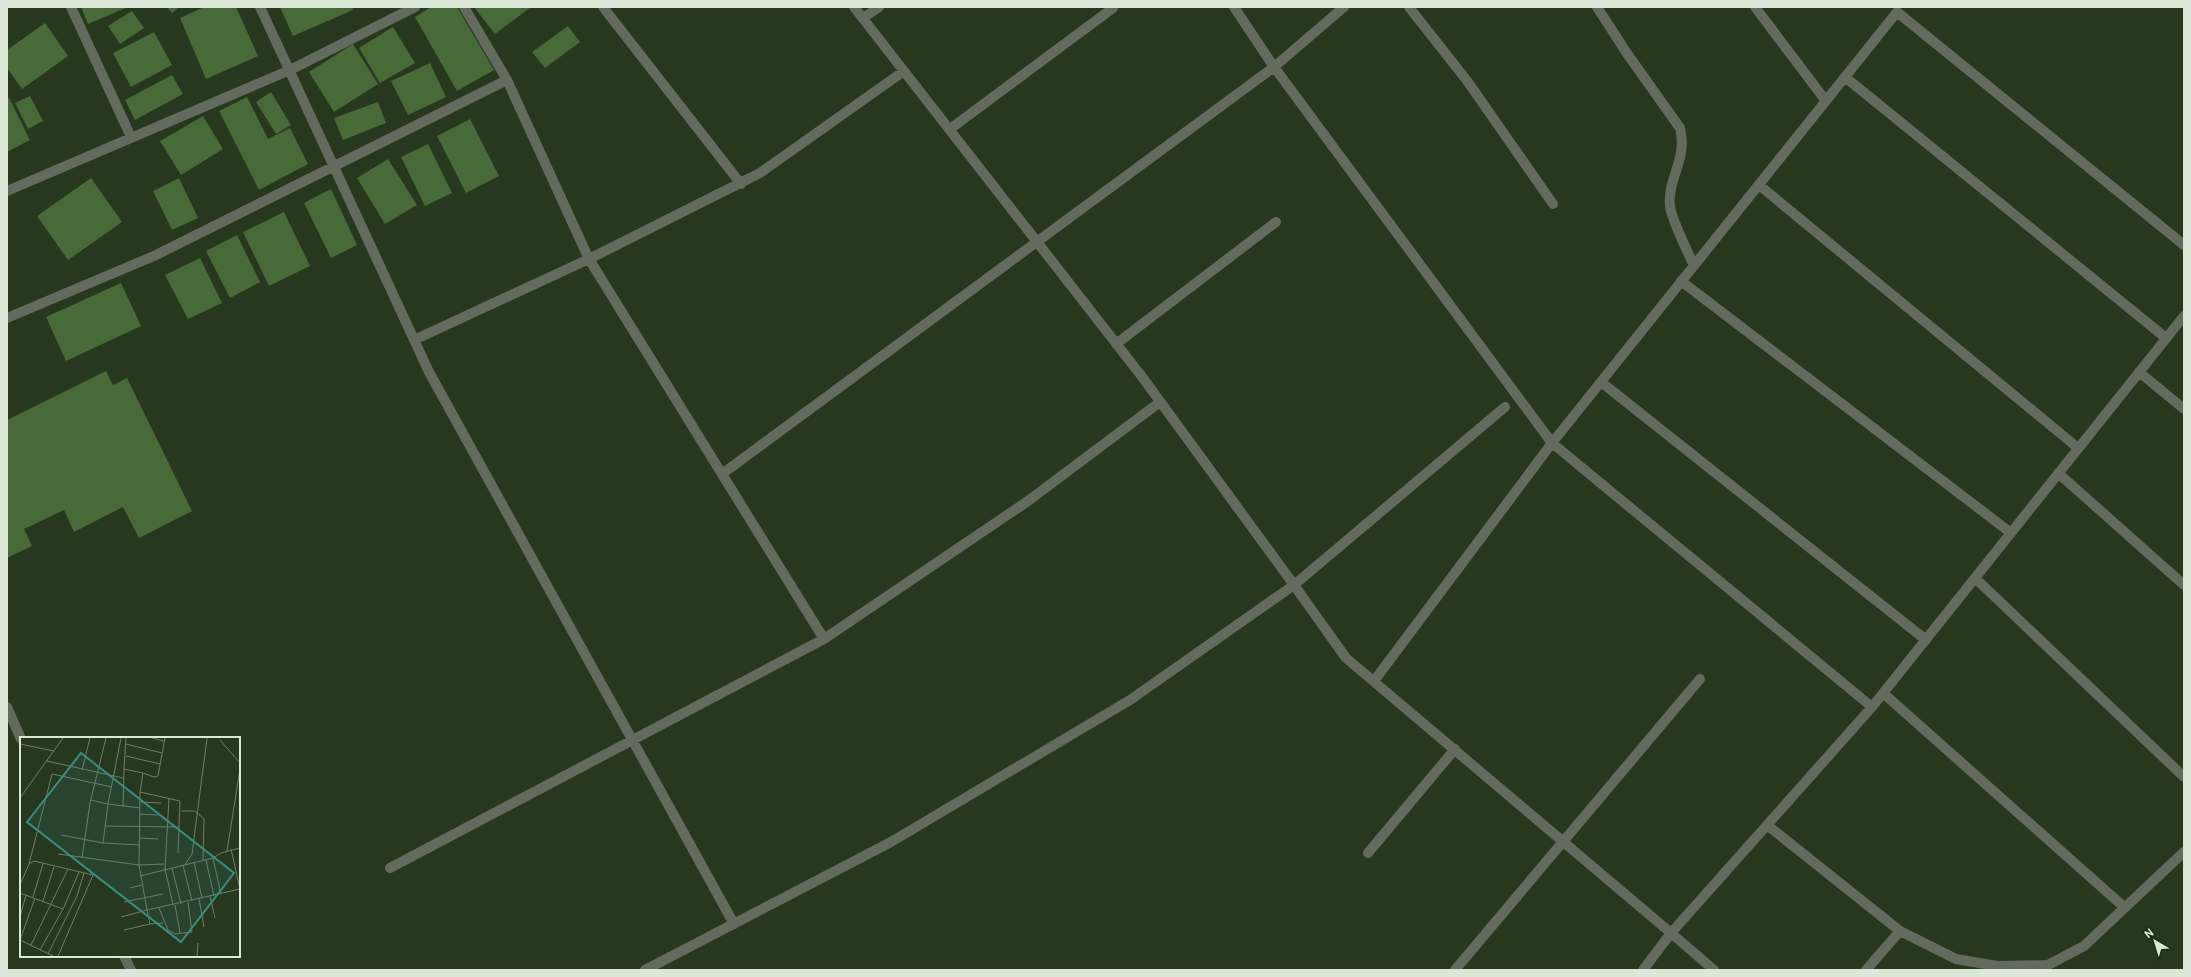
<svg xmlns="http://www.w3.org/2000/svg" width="2191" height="977" font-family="Roboto,sans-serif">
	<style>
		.building { fill: #486938 }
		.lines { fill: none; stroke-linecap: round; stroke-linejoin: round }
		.minor { stroke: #626b5e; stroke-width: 10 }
		.inset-road { fill: none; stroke: #6f7e69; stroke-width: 1 }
		.view { fill: #388d83; fill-opacity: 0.15; stroke: #388d83; stroke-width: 2 }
		.inset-edge { fill: none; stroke: #dce8d7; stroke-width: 2 }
	</style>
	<rect width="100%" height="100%" fill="#27381f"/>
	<!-- building -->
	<path class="building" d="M81,7h47l-40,17z
		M167,7h12l-7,6z
		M204,7h32l22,49 -52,23 -26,-61z
		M280,7h72l1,3 -60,26z
		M431,7h26l37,63 -37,21 -42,-74z
		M474,7h57l-36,27z
		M132,11l12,17 -24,16 -12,-18z
		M45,23l23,33 -46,33 -15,-21v-18z
		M568,26l12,16 -35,26 -13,-16z
		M393,27l22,36 -35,20 -21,-35z
		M154,32l18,33 -41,22 -18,-34z
		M353,44l25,40 -44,28 -25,-40z
		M430,63l16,34 -38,18 -17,-34z
		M172,75l11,19 -48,26 -10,-20z
		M271,92l20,33 -15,9 -20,-32z
		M30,96l13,25 -15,8 -13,-26z
		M247,97l21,42 22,-11 18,36 -49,26 -40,-79z
		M9,98l21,42 -23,12v-53z
		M378,102l8,21 -43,17 -9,-22z
		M203,116l20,33 -42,26 -21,-34z
		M470,119l29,57 -33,17 -29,-57z
		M428,144l24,49 -27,13 -24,-49z
		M388,159l29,46 -32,19 -28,-46z
		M91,178l31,44 -54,38 -31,-44z
		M179,178l19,40 -26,12 -19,-39z
		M331,189l26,56 -26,13 -27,-55z
		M284,212l26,54 -41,20 -26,-54z
		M237,235l23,47 -30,16 -24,-47z
		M200,258l22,45 -34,16 -23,-44z
		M121,283l20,43 -75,35 -20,-44z
		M106,371l7,14 14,-7 65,133 -53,27 -16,-31 -49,25 -10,-22 -40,19 8,17 -25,12v-138z"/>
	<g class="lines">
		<!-- minor -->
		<path class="minor" d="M71,7l60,130
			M260,7l169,365 305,552
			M464,7l43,73 82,179 171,-86 144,-102
			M603,7l138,177
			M1234,7l40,60 278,376 320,264
			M1409,7l59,75 85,122
			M1597,7l29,45 54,76c8,31 -13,51 -10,78 1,13 18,46 24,60
			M1755,7l71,94
			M863,18l16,-11
			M1845,77l321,261
			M950,129l163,-121
			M1759,185l319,263
			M7,191l283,-121 125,-63
			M1681,281l330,252
			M7,318l147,-62 353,-176
			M414,340l175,-81 235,380
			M1116,344l160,-122
			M2139,372l45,37
			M1601,382l325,258
			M1505,407l-211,178 52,73 325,275 201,-226 312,-391
			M2058,473l126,112
			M722,474l552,-407 70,-60
			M1975,578l209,199
			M1374,681l178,-238 345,-431 287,233
			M1883,693l241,214
			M7,707l14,32
			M1767,825l133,106 56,28 41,7 51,-1 36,-19 100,-94
			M1368,853l87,-104
			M390,868l434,-229 204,-138 132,-99
			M124,956l7,14
			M645,970l246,-128 239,-142 164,-115 -151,-207 -289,-371
			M1455,970l245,-291
			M1643,970l28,-37 43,37
			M1866,970l34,-39"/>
	</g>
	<!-- overview -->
	<g transform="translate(20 737)">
		<rect width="220" height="220" fill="#27381f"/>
		<path class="inset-road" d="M101,1l-13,66 32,4M132,1l12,3M200,3l20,23M0,7l34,7M106,7l36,9M106,19l34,8M27,24l76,17M62,33l8,-32M123,36l11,4 4,-1 7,-38M120,55l40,9 -2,52M0,61l43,-60M149,61l-4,71 8,36M71,63l17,4 -5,39M120,65l21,1M103,70l1,-38M161,74h14l9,8 -1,41M120,77l18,1M85,89l74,1M41,98l42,8 37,2M120,101l18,1M211,112l9,40M207,114l13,-82M38,117l81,11 1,-73 3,-19 -19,-4 2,-31M62,121l8,-55 16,-65M193,121l8,-5 19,-5M186,123l8,36M174,125l8,36M9,127l23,-90 60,13M144,127l-25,1 8,45 93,-21M163,128l9,36M165,128l7,-11 15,-116M152,131l9,36M120,139l73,-18 8,36M0,148l9,-21 5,-3 59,14 -35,81M110,151l12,-3M0,156l43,16 -23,41M190,159l5,22M13,160l10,-33M179,162l5,28M23,164l11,-34M104,165l39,-8M155,168l5,28M139,171l9,22 7,4 17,-2 -4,-30M43,172l16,-37M0,180l6,-22M101,180l26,-7 3,14 13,-1M104,193l26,-6M0,203l15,-42M0,203l33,16M11,208l37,-76M28,217l29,-58 7,-23M177,219l1,-13"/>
		<path class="view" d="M61,16l153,120 -53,69 -154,-120z"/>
		<rect width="220" height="220" class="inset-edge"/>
	</g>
	<!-- border -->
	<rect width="2191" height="977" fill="none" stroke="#dce8d7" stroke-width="16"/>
	<!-- north arrow -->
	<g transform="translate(2155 941) rotate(322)" stroke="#1d2e15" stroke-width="3" paint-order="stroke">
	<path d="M0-3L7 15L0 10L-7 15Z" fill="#dce8d7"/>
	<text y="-6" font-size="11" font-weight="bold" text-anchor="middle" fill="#dce8d7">N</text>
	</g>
</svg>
